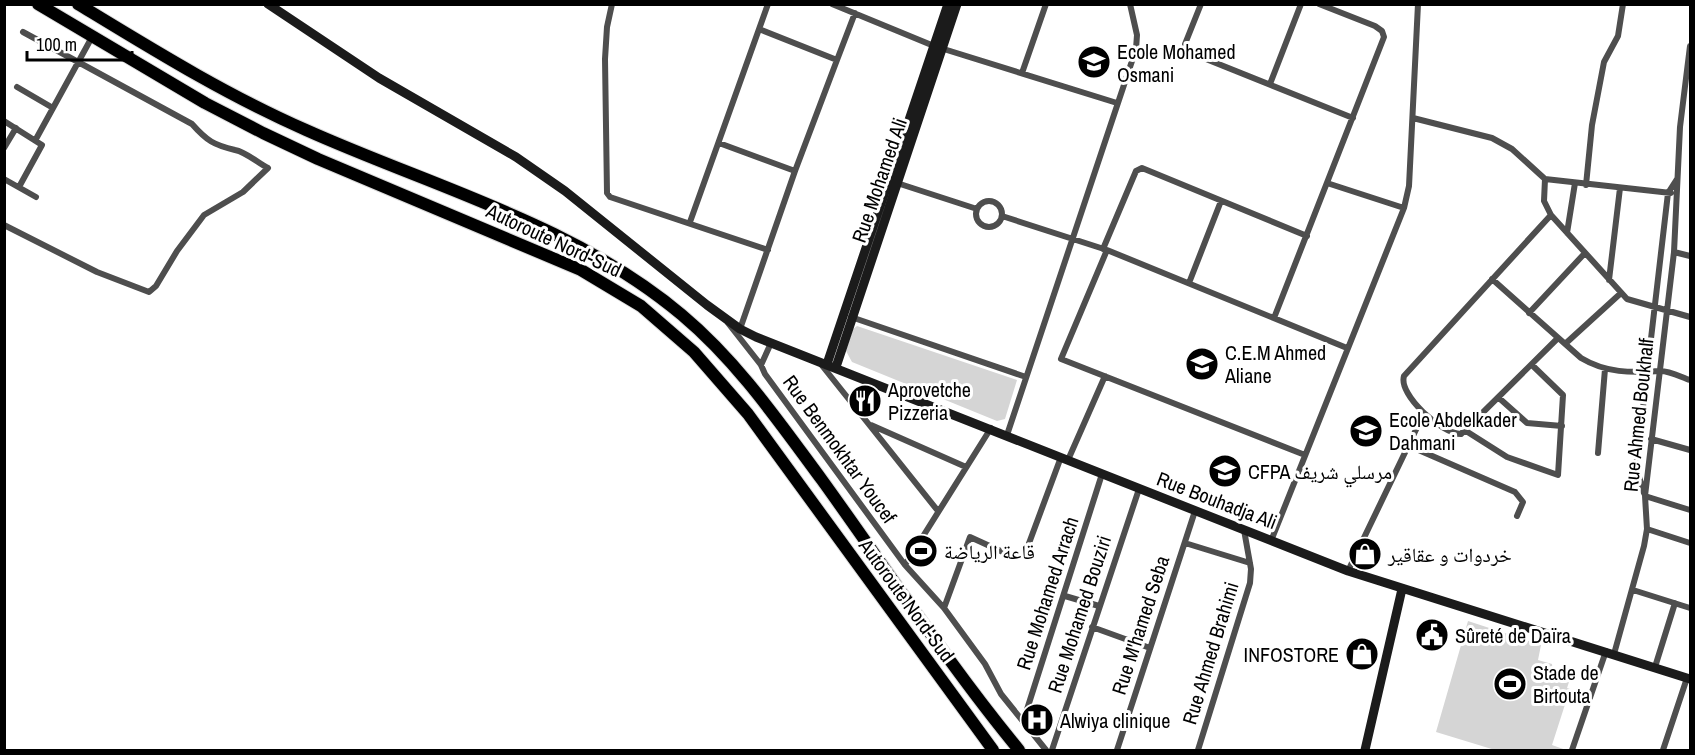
<svg xmlns="http://www.w3.org/2000/svg" width="1695" height="755" font-family="'Archivo Narrow','Noto Naskh Arabic',sans-serif">
	<style>
		.green { fill: #d5d5d5 }
		.lines { fill: none; stroke-linecap: round; stroke-linejoin: round }
		.highway-casing { stroke: #dbdbdb; stroke-width: 14 }
		.street { stroke: #4e4e4e; stroke-width: 6 }
		.secondary { stroke: #1b1b1b; stroke-width: 9 }
		.highway { stroke: #000; stroke-width: 12 }
		.labels { text-anchor: middle; dominant-baseline: central; stroke-width: 6; stroke-linejoin: round; paint-order: stroke }
		.poi-label { font-size: 20px; fill: #000; stroke: #fff; text-anchor: start }
		.street-label { font-size: 20px; fill: #000; stroke: #fff }
	</style>
	<rect width="100%" height="100%" fill="#fff"/>
	<!-- green -->
	<path class="green" d="M857,326l160,54 -12,39 -8,2 -145,-59 -6,-11 7,-22z
		M1468,621l73,24 -3,15 14,4 1,10 17,5 -3,9 3,1 -18,56 14,5h-71l-59,-18z"/>
	<g class="lines">
		<defs>
			<path id="highway" d="M38,4l167,99 58,30 55,26 263,111 60,36 53,46 54,62 245,336
				M78,4c74,45 148,91 228,126 127,57 268,94 376,185 56,47 97,107 140,165 65,90 127,185 197,270"/>
		</defs>
		<!-- highway casing -->
		<use href="#highway" class="highway-casing"/>
		<!-- street -->
		<path class="street" d="M612,4l-5,23 -2,32 2,134 3,4 158,53
			M832,4l102,42 183,57
			M1201,4l-16,40 1,7 167,67
			M759,29l78,31 18,-47
			M1022,73l24,-69
			M1270,84l31,-80
			M17,87l36,21
			M1413,118l79,20 20,11 33,30
			M4,121l38,24 -23,42
			M36,139l56,-102
			M719,143l76,28 -55,158
			M4,148l12,-20
			M795,171l42,-111
			M4,179l32,18
			M1545,179l-1,22 7,14 -147,161c-6,19 38,58 57,58l97,-96
			M1545,179l126,14
			M897,183l80,26
			M1327,183l77,25
			M1586,185l6,-60 12,-63 14,-26 5,-32
			M976 214a13 13 0 1 1 26 0a13 13 0 1 1-26 0Z
			M1551,215l76,84 63,18
			M1002,216l105,34 240,98
			M690,222l78,-218
			M4,225l93,47 52,20 7,-6 21,-35 27,-36 39,-23 25,-24c-10,-5 -22,-16 -33,-18 -21,-5 -28,-9 -43,-26l-169,-92
			M1567,233l8,-50
			M1103,249l33,-78 6,-3 165,68
			M1107,250l-46,109 244,96
			M1674,252l16,4
			M1492,279l89,79c25,15 50,15 78,13 9,-1 22,6 31,9
			M1609,280l11,-92
			M1189,283l32,-82
			M1529,313l56,-60
			M851,317l175,60
			M1274,318l110,-281 -2,-6 -7,-5 -56,-22
			M728,323l33,42 4,9 140,191 39,43 41,56 16,30 45,56
			M1565,344l56,-51
			M820,363l118,148
			M761,365l10,-22
			M1499,398l28,25 35,3
			M871,425l95,42
			M1466,431l41,26 51,18 5,-80 -31,-30
			M1007,435l129,-386 1,-14 -7,-31
			M1651,439l39,11
			M1407,445l108,47 8,10 -6,14
			M1598,453l7,-84
			M1068,460l37,-84
			M1644,493l-8,-26 32,-274 9,-14
			M1645,496l45,14
			M1647,529l43,14
			M1271,541l133,-333 5,-22 9,-182
			M1185,543l65,20
			M905,565l86,-137
			M1348,571l76,-158
			M1633,590l57,18
			M1065,596l34,10
			M944,608l26,-71 46,21 9,-4 36,-97
			M1092,627l58,21
			M1614,654l30,-108 3,-17 -2,-33 29,-244 6,-125 10,-81
			M1655,667l20,-64
			M1023,722l79,-248
			M1052,750l87,-261
			M1117,750l78,-239
			M1198,750l52,-167 1,-14 -7,-39
			M1572,750l34,-99
			M1663,750l24,-72"/>
		<!-- secondary -->
		<path class="secondary" d="M268,4l111,74 137,79 49,34 142,114 33,24 16,8 592,234 342,108
			M827,364l121,-360
			M836,367l121,-363
			M1365,750l37,-161"/>
		<!-- highway -->
		<use href="#highway" class="highway"/>
	</g>
	<!-- icons -->
	<defs>
		<symbol id="school-disc" viewBox="-11 -11 22 22"><circle r="9.5" fill="#000" stroke="#fff"/><path d="M0-5L7-2L0 1L-7-2ZM-4 1L0 2.5L4 1V4Q0 6-4 4Z" fill="#fff"/></symbol>
		<symbol id="restaurant-disc" viewBox="-11 -11 22 22"><circle r="9.5" fill="#000" stroke="#fff"/><path d="M-5-6h1v4h1v-4h1v4h1v-4h1v5L-1.5 .5V6h-2V.5L-5-1ZM5-6V6H3V1.5H1.5Q1.5-4 5-6Z" fill="#fff"/></symbol>
		<symbol id="university-disc" viewBox="-11 -11 22 22"><circle r="9.5" fill="#000" stroke="#fff"/><path d="M0-5L7-2L0 1L-7-2ZM-4 1L0 2.5L4 1V4Q0 6-4 4Z" fill="#fff"/></symbol>
		<symbol id="stadium-disc" viewBox="-11 -11 22 22"><circle r="9.5" fill="#000" stroke="#fff"/><path d="M0-5a6.5 5 0 1 0 0 10a6.5 5 0 1 0 0-10ZM-3.5-1.8h7v3.6h-7Z" fill="#fff"/></symbol>
		<symbol id="shop-disc" viewBox="-11 -11 22 22"><circle r="9.5" fill="#000" stroke="#fff"/><path d="M-5-2.5h2.3a2.7 3.5 0 0 1 5.4 0H5L5.5 6h-11ZM-1.5-2.5h3a1.5 2.3 0 0 0-3 0Z" fill="#fff"/></symbol>
		<symbol id="civic-disc" viewBox="-11 -11 22 22"><circle r="9.5" fill="#000" stroke="#fff"/><path d="M-.6-6.5H3V-4.5H.6V-3L4-1V1h2V6H-6V1h2V-1L-.6-3ZM-1.2 2.5V6h2.4V2.5Z" fill="#fff"/></symbol>
		<symbol id="hospital-disc" viewBox="-11 -11 22 22"><circle r="9.5" fill="#000" stroke="#fff"/><path d="M-5-5h3v3.5h4V-5h3V5h-3V1.5h-4V5h-3Z" fill="#fff"/></symbol>
	</defs>
	<g fill-rule="evenodd">
		<use href="#school-disc" x="1075" y="43" width="38" height="38"/>
		<use href="#school-disc" x="1183" y="345" width="38" height="38"/>
		<use href="#restaurant-disc" x="846" y="382" width="38" height="38"/>
		<use href="#school-disc" x="1347" y="412" width="38" height="38"/>
		<use href="#university-disc" x="1206" y="452" width="38" height="38"/>
		<use href="#stadium-disc" x="902" y="532" width="38" height="38"/>
		<use href="#shop-disc" x="1346" y="535" width="38" height="38"/>
		<use href="#civic-disc" x="1413" y="616" width="38" height="38"/>
		<use href="#shop-disc" x="1343" y="635" width="38" height="38"/>
		<use href="#stadium-disc" x="1491" y="665" width="38" height="38"/>
		<use href="#hospital-disc" x="1018" y="701" width="38" height="38"/>
	</g>
	<g class="labels">
		<!-- poi labels -->
		<g class="poi-label">
			<text x="1117" y="51">Ecole Mohamed<tspan x="1117" dy="23">Osmani</tspan></text>
			<text x="1225" y="352">C.E.M Ahmed<tspan x="1225" dy="23">Aliane</tspan></text>
			<text x="888" y="389">Aprovetche<tspan x="888" dy="23">Pizzeria</tspan></text>
			<text x="1389" y="419">Ecole Abdelkader<tspan x="1389" dy="23">Dahmani</tspan></text>
			<text x="1248" y="471">CFPA مرسلي شريف</text>
			<text x="944" y="551">قاعة الرياضة</text>
			<text x="1388" y="554">خردوات و عقاقير</text>
			<text x="1455" y="635">Sûreté de Daïra</text>
			<text x="1339" y="654" text-anchor="end">INFOSTORE</text>
			<text x="1533" y="672">Stade de<tspan x="1533" dy="23">Birtouta</tspan></text>
			<text x="1060" y="720">Alwiya clinique</text>
		</g>
		<!-- street labels -->
		<g class="street-label">
			<text transform="translate(879 180) rotate(-71)">Rue Mohamed Ali</text>
			<text transform="translate(554 240) rotate(25)">Autoroute Nord-Sud</text>
			<text transform="translate(1638 415) rotate(-84)">Rue Ahmed Boukhalf</text>
			<text transform="translate(840 449) rotate(54)">Rue Benmokhtar Youcef</text>
			<text transform="translate(1217 500) rotate(21)">Rue Bouhadja Ali</text>
			<text transform="translate(1047 593) rotate(-72)">Rue Mohamed Arrach</text>
			<text transform="translate(907 600) rotate(54)">Autoroute Nord-Sud</text>
			<text transform="translate(1079 614) rotate(-72)">Rue Mohamed Bouziri</text>
			<text transform="translate(1140 625) rotate(-72)">Rue M'hamed Seba</text>
			<text transform="translate(1210 653) rotate(-73)">Rue Ahmed Brahimi</text>
		</g>
	</g>
	<!-- border -->
	<rect width="1695" height="755" fill="none" stroke="#000000" stroke-width="12"/>
	<!-- scale -->
	<path d="M27 51v9h105v-9" fill="none" stroke="#000000" stroke-width="3"/>
	<text x="36" y="51" font-size="18" fill="#000000" stroke="#ffffff" stroke-width="4.5" paint-order="stroke">100 m</text>
</svg>
